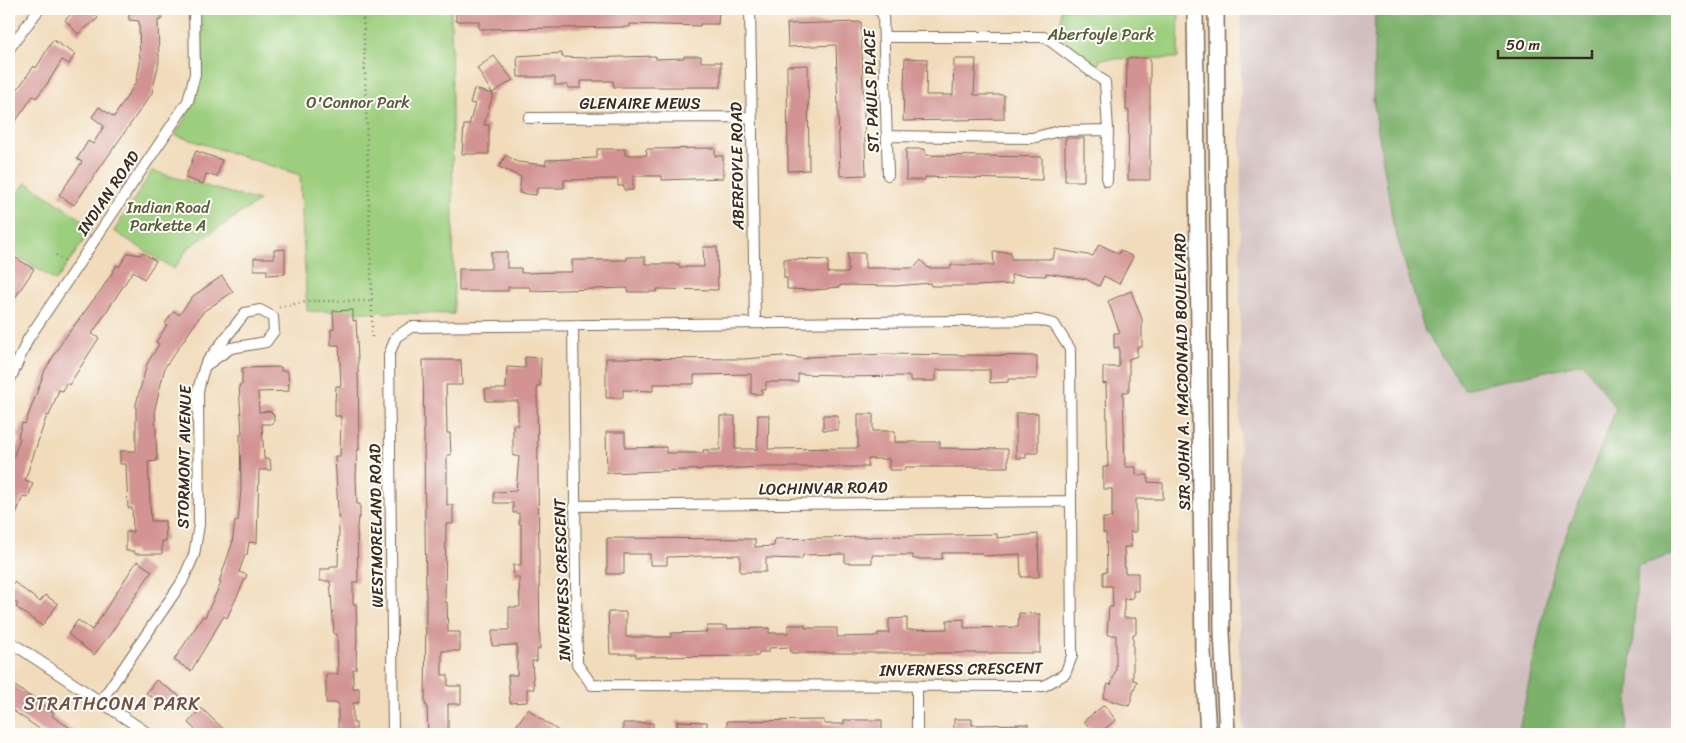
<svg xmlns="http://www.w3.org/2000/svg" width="1686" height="743" font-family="Sriracha,sans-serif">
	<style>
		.industrial { fill: #d1bfbf }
		.green { fill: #9bce7d; stroke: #6b7c4e }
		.forest { fill: #7cb16c; stroke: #5c6e45 }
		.building { fill: #d29392 }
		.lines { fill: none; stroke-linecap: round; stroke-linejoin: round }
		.street-casing { stroke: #7b6855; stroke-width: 12 }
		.primary-casing { stroke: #7b6855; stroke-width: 18 }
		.path { stroke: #7b6855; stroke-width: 2.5; stroke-dasharray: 1 4; stroke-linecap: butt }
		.street { stroke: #fff; stroke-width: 10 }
		.primary { stroke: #fff; stroke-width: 15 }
		.labels { text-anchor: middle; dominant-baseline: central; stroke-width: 4; stroke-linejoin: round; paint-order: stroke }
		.park-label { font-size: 16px; fill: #585b3a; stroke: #fdfcf7 }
		.street-label { font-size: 16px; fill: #3b2a1e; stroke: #fdfcf7 }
		.neighbourhood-label { font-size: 18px; letter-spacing: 1px; fill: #704f47; stroke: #fdfcf7 }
	</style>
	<rect width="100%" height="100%" fill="#fdfcf7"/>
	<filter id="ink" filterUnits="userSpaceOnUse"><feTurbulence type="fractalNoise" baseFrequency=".02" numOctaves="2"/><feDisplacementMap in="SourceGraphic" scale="10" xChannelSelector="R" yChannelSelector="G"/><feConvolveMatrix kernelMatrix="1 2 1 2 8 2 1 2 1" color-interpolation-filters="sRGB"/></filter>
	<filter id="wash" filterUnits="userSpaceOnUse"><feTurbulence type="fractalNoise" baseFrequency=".0096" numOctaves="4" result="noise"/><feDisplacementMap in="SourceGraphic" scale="20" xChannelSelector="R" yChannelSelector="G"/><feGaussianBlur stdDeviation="1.12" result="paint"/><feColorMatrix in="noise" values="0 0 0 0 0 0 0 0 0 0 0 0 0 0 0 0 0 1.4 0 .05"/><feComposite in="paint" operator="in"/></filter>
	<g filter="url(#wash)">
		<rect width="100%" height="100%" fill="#f1dbbb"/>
		<!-- industrial -->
		<path class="industrial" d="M1241,9h436v725h-433l-5,-78z"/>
		<!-- green -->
		<path class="green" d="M202,9h249l3,305 -147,-3 -7,-136 -125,-40c30,-46 26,-74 27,-126z
			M1061,9h118l-1,49 -78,1 -1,7 -35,-24 -3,-14z
			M152,171l107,30 -71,47 -14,21 -60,-38z
			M26,182l67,45 -37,54 -47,-31v-44z"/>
		<!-- forest -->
		<path class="forest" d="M1375,9h302v544l-39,13 -12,168h-108l35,-166 63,-159 -33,-46 -119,26 -39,-57 -32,-109 -20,-124z"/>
		<g id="blocks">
			<!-- building -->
			<path class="building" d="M76,9h14l8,9 -20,16 -13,-14z
				M129,9h33v11h-4l1,42 -7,31 -78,112 -15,-10 23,-33 -5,-3 11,-18 5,3 11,-18 -12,-9 7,-10 15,10 22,-35 4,-18 -1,-43 -10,-1z
				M456,9h263l-1,15h-18v2l-70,-2v3l-151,2v-8h-23z
				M861,22l5,153 -26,1 -4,-131 -48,2 -1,-23z
				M53,40l22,14 -6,10 -7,-4 -15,24 -11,14 -3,-2 -24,35v-30l25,-35 2,2z
				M562,53v4l25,1 69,-2v3l28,-1v-2h17v6h20v25h-107l-1,-6h-32v7h-13v-3h-13v-8h-37l-1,-21z
				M494,56l19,24 -21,13 -15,-25z
				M905,58l22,1 -1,36h27l1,-36h22l-2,36h30v24l-101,2z
				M1127,58h23v122h-22l1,-69 -3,-1z
				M808,65l1,105 -21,1 -1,-105z
				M474,89l19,5 -9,31h5v29h-27l2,-29h5l6,-21 -5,-1z
				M1065,138h19v43h-19z
				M715,148v8h8v22l-61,2v-4h-29v14h-9v-4h-6v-7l-54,1v8h-27l-1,7 -17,-2 2,-16 -22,-10 7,-12 11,7 29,3v-5l51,-2v-9h28v6h22l-1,-6z
				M906,149h19v6l117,2v23l-117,-3v3h-19z
				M196,151l26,9 -5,17 -11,-3 -3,10 -18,-6z
				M1099,244l20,10 1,-4 13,7 -14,27 -15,-8 -5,10 -13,-7 -40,-6v3l-35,-1 1,9 -35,2h-46l-1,-3 -35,3 -55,-1v2l-12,1v1l-16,1 -25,-1v-11h-3v-19l44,1v13h20v-20h17v15h49l7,-8 7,8h23v-3h43l-1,-13h18v7h42l2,-10 38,7z
				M703,247h14l1,43 -61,-1v3h-29v-4l-98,3v-4h-22v4h-49v-22h32v-17h16v16h14v5l40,-1h11v-12h55v-3h18v7h34v3h25z
				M285,249v25l-18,1v-5h-13v-12h20v-8z
				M142,252l14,9 -12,18 -11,-8 -41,63 7,4 -30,47 -3,-2 -3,8 -4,-1 -10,26 -2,-1 -22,65 8,3 -5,15 -5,-2 -14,35v-61l11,-32 -2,-1 4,-14 3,1 20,-54 19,-31 37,-49 16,-25 2,2 9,-14 13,2z
				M9,257l5,4 2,-3 18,11 -25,38z
				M222,276l11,16 -29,19 -39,56 -10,41 2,53 -9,1 3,59h14l1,20h-4v13h-27l-1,-3h-8v-19h7l-1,-24h-4l-2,-44h-6v-13h16v-47l11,-40 12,-20 -3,-2 11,-17 -2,-2 9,-12 5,4 14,-19z
				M1131,291l11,28v28h-5v9l-8,3v33h-6l2,75h11v8h12v7l15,1v16h-27v33h-6l1,15h-7l1,26h13v18h-5v7l-9,1v19h12v16h-3v46l4,1 -8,25 -26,-8 5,-14 3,1 5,-16v-34h-9l2,-28h4l-1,-21h-9v-14h4l-1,-39h-3v-15h9v-29h-9v-22h5l-2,-84 -3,1v-17h16v-20l-5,1v-15h6l-12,-32z
				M353,310v11l3,-1 2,40 1,90h-2l-1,28 1,26h3v13l-2,1 -1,9 1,55h-5v22h3l1,30 -1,35h-3v19h6v15h-6v20h3v11h-18v-31h-12v-29h12l-1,-40h-3l-4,-53h-10v-12h10v-3h8l1,-36 -4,-74h5l1,-40h-6v-14l1,-16h5l-2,-41h-8v-16h3l-1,-18z
				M887,354l150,2v23h-29v3l-18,1v-13h-54v11h-26v-5l-70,1v-2l-42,-1v8h-32v8h-4v4h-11v-20l-57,1v9h-41v7l-30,-1v8h-17v-40l138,1 38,-3 25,3v-2z
				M525,357l16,1 -1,28h-3l3,263h-3v12h-5l2,28h-7v13l-17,1 -2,-28h9v-30l-25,1v-16h17v-23h11l-1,-30h-5l-1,-12h8v-41h-2v-11h-6v-10h-19v-11l22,-1 3,-35h-6v-31h5v-24h-32l-1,-12h21l1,-22 18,1z
				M423,360h38l1,25h-16l1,48h3l1,22h-4v50h6v19h-7l-1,78h2l1,30h12v19h-18v24h6v11h13v18h-13v30h-20l-1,-29h-2l1,-103z
				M281,367v4h7l1,20 -31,1 1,20 11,-1 4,4v6l-3,3h-9l2,35h6l1,11h-12l-2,73 -8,-1 -2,13h-2l-6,17 8,3 -20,43 -3,-2 -33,55 -17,-11 29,-44 2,1 16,-34 -2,-1 13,-38 3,-23h3l3,-32 -1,-55h2l-3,-49h3v-17z
				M1016,413h22v40h-12v5h-10z
				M858,414h15v17h22v11h45v6l68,1v18h-103v3h-16v-11h-21v8h-103l-158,6 -1,-41h19v16l41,-1v6h38l-1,-3h17v-34h15v33h22l1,-34h11l-1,34 90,-1z
				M823,415h15v15h-15z
				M997,534v4l41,-4 1,43h-18l-1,-23 -37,2 -1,-3h-40v6h-29v-4h-41v8h-27v-9l-42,1 -1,4 -36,-1v14h-26v-17l-73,2v8h-17v-11h-26v20h-17v-36l148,1v8l19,-1 1,-7z
				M137,561l15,10 -41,62 -17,22 -26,-21 10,-14 14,10z
				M14,582l26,20 5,-7 13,9 -16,22 -26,-19 2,-3 -9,-7v-8z
				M608,612h18v25h45v-4l36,-1v-6h20v3l42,-1v5h19v-8h17v3h32v9l41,-1v-3h11v-14l18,-1v12l40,-1v-9l17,-1v9l54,-1 1,-14 21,1v39h-249l-1,-6 -21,1v4h-10l-1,4 -122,1v-3h-26z
				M156,680l25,17 -9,14 -26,-18z
				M9,682l45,31 -2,3 27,18h-32l-38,-26z
				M1104,705l12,15 -18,14h-3l-11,-13z
				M201,708l28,26h-29l-12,-11z
				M528,709l10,8 25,17h-41l-8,-5z
				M954,719h18v6l56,-1v10h-74z
				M824,720v4h20v-4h38v14h-155v-13z
				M677,721l30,1v12h-30z
				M623,723h30v11h-30z"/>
		</g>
	</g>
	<g filter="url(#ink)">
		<use href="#blocks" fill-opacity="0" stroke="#7b6855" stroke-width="1"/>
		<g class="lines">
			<defs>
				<path id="street" d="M750,9l5,313
					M877,9l6,5 5,161
					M886,37h159l60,45 3,48 -1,51
					M9,49l30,-40
					M529,118l222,-1
					M888,136l144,2 27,-7 49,-1
					M9,382l19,-43 160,-238 7,-27 -1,-65
					M574,506l497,-5
					M9,641l140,93
					M917,686v48
					M101,701l81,-119 12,-27 5,-30 -1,-133c2,-10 4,-19 8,-29l39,-50 15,-3 13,7 1,14 -8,11 -35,6 -26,18
					M393,734l-4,-379 7,-18 15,-10 627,-7 16,4 16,25 2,307 -7,18 -21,12 -452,-1 -15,-21 -4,-338"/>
				<path id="primary" d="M1195,9l8,643 5,82
					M1216,9l6,623 5,102"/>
			</defs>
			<!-- street casing -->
			<use href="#street" class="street-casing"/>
			<!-- primary casing -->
			<use href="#primary" class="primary-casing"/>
			<!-- path -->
			<path class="path" d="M56,255l11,8
				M372,301v39
				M279,307l32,-6h61l-9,-292"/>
			<!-- street -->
			<use href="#street" class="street"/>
			<!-- primary -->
			<use href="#primary" class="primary"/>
		</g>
	</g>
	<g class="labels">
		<!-- park labels -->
		<g class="park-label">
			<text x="1101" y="34">Aberfoyle Park</text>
			<text x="358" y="102">O'Connor Park</text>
			<text x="168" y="207">Indian Road<tspan x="168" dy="18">Parkette A</tspan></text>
		</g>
		<!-- street labels -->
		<g class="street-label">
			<text transform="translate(871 91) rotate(-92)">ST. PAULS PLACE</text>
			<text x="640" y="103">GLENAIRE MEWS</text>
			<text transform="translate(737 166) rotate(-91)">ABERFOYLE ROAD</text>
			<text transform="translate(108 193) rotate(-56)">INDIAN ROAD</text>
			<text transform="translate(1182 372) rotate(-91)">SIR JOHN A. MACDONALD BOULEVARD</text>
			<text transform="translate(184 457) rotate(-89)">STORMONT AVENUE</text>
			<text transform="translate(823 488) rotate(-1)">LOCHINVAR ROAD</text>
			<text transform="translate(376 526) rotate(-91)">WESTMORELAND ROAD</text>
			<text transform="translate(562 580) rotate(-92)">INVERNESS CRESCENT</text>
			<text transform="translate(961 669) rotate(-1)">INVERNESS CRESCENT</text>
		</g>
		<!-- neighbourhood labels -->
		<g class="neighbourhood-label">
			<text x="112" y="704">STRATHCONA PARK</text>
		</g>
	</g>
	<!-- margin -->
	<rect width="1686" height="743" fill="none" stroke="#fdfcf7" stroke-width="30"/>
	<!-- scale -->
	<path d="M1498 50v8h94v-8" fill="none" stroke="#3b2a1e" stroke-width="2.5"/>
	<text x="1506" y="50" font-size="15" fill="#3b2a1e" stroke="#fdfcf7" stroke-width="4" paint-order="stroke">50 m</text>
</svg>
